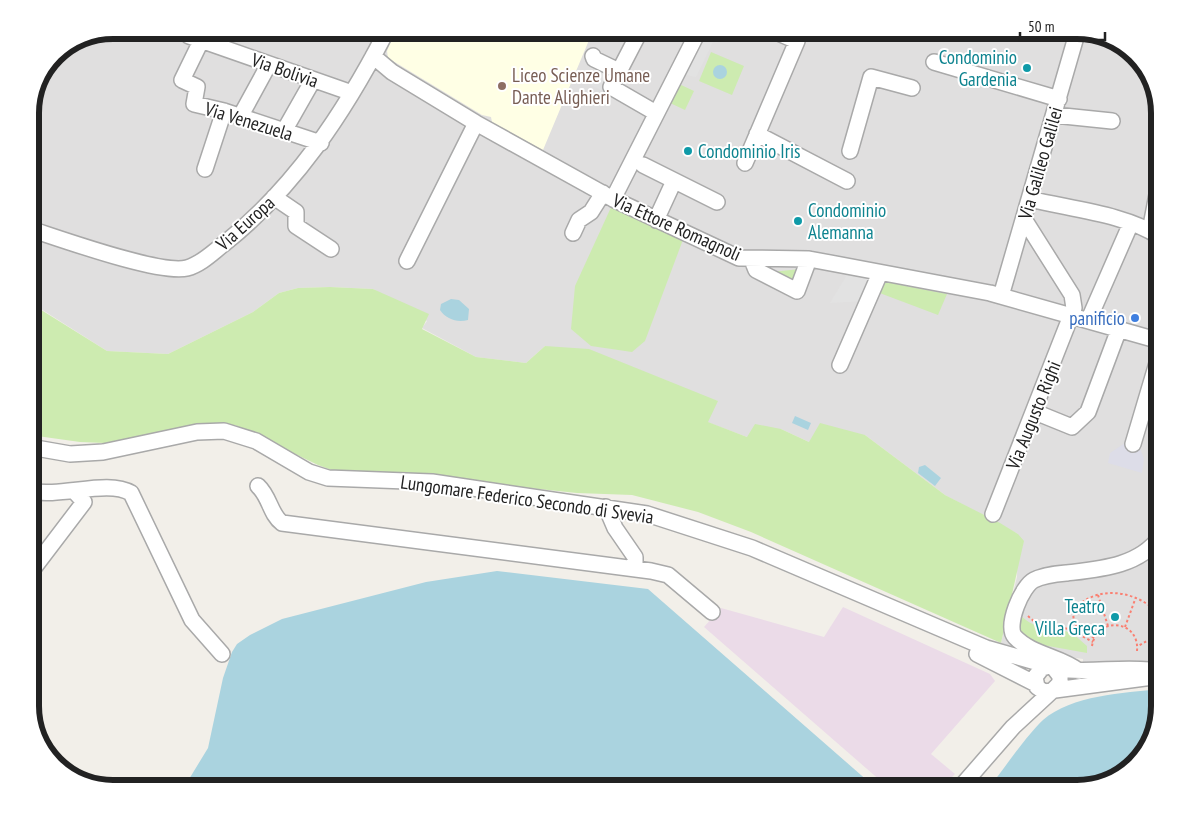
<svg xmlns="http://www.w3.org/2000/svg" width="1190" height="819" font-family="'PT Sans Narrow',sans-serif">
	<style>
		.residential { fill: #e0dfdf }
		.industrial { fill: #ebdbe8 }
		.education { fill: #ffffe5 }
		.grass { fill: #cdebb0 }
		.park { fill: #c8facc }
		.parking { fill: #e2e2e2 }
		.plaza { fill: #dddde8 }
		.water { fill: #aad3df }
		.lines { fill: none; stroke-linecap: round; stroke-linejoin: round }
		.minor-casing { stroke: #a9a9a9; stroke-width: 18 }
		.path { stroke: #fa8072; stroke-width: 2; stroke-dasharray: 2.5 2.5; stroke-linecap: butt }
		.minor { stroke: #fff; stroke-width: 15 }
		.culture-dot { fill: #0f9aa8; stroke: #fff; stroke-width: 2 }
		.education-dot { fill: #8d6e63; stroke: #fff; stroke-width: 2 }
		.shop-dot { fill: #3f7fe0; stroke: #fff; stroke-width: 2 }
		.labels { text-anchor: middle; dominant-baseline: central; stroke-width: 4; stroke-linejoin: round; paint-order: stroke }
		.culture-label { font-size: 19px; fill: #0d838f; stroke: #fff; text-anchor: end }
		.street-label { font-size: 19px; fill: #222; stroke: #fff }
		.education-label { font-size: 19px; fill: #785e54; stroke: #fff; text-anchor: start }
		.shop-label { font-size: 19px; fill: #366cbe; stroke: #fff; text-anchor: end }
		.rim { fill: none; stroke: #222; stroke-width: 6 }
	</style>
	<rect width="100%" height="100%" fill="#f2efe9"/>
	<!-- residential -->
	<path class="residential" d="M1077,30l46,14 28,32 9,37v551l-41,-3 -36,3v-5l-60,-9 -22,-7 16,-66 1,-43 -73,-39 -80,-60 -56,7 -28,-13 -34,8 -40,-15 10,-21 -172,-55 -19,17 -50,-6 -54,-29 5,-7 -54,-32 -43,-2 -32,1 -19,5 -26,19 -85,42 -61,-3 -77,-49v-194l24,-54 27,-18z"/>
	<!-- industrial -->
	<path class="industrial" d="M843,607l147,67 5,7 -64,73 24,20 -15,15h-50l-186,-162 17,-19 103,29z"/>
	<!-- education -->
	<path class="education" d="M592,33l-49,117 -51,-28 -1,-5 -9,-2 -94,-57 -1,-7 7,-17z"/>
	<!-- grass -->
	<path class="grass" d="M711,52l33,14 -12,29 -33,-14z
		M679,84l15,7 -9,19 -15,-7z
		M613,203l71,34 -39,104 -13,11 -41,-6 -20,-17 4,-43z
		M801,269l-7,13 -23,-10z
		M881,281l66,13 -9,21 -61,-23z
		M330,287l43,2 56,25 -7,15 54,28 50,6 19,-17 44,3 129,52 -10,21 39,15 8,-13 26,5 28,13 11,-19 45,12 80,60 55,28 18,11 6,7 -23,102 -250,-111 -53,-20 -66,-17 -55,-2 -106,-11 -131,-9 -22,-8 -83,-40h-41l-89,18 -25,-1 -50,-7v-132l77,48 61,3 85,-42 26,-19 19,-5z
		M1017,616h4c17,15 24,9 44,15 9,2 15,9 22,15v7l-50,-9 -19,-12z"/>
	<!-- park -->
	<path class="park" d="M1002,30l-2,9 -33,-8z"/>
	<!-- parking -->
	<path class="parking" d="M704,32h18l-5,11 -4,-1 -17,35 -14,-3z
		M596,66l30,16 -8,17 -31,-16z
		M847,275l28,4 -10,22 -35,2z"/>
	<!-- plaza -->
	<path class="plaza" d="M1125,443l11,2 4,3 4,11 -2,14 -34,-10 2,-10z"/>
	<!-- water -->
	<path class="water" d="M713 72a7 7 0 1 1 14 0a7 7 0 1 1-14 0Z
		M451,299l8,1 10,9 -1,11c-11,3 -22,-1 -28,-10l1,-6z
		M795,416l16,7 -3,7 -16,-7z
		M925,465l16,13 -6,8 -17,-13 1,-6z
		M497,571l151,18 229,200h-694l25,-41 15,-70 9,-26 5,-8 13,-9 32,-16 144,-37z
		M1160,689v17l-14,46 -32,28 -37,9h-89c15,-19 38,-53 55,-69 29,-25 80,-27 117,-31z"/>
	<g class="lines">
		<defs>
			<path id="minor" d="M639,33l-28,54 45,26
				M189,36l163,57
				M201,41l-19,39 15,7 -3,17 30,7 97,32
				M373,56l19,16 84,51 137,76 126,59 70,1 181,34 170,48
				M593,56l1,3 25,12
				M934,62l125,37
				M1054,115l58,6
				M240,117l29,-53
				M284,131l29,-51
				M757,134l90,47
				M850,151l21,-74 41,11
				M745,163l52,-122 -21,-9
				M643,165l74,37
				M205,169l19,-58
				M274,197l22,15v14l35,23
				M613,199l85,-167
				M1030,199c40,10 96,15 130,38
				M656,220l18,-39
				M30,229c31,10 131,46 157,39 15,-4 27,-17 38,-25 70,-56 119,-130 160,-209
				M1150,231l10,-52
				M573,233l6,-13 12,-8 12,-19
				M752,260l4,10 41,21 12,-32
				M407,261l69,-138
				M1001,296l77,-266
				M1089,319l42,-96
				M840,365l40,-92
				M1035,412l37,15 16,-15 31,-83
				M1133,444l27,-91
				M30,447l40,7 33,-2 94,-20 27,-1 32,10 53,31 19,6 104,4 215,32 105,34 234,100 67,19 7,9v7l-8,8 -8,1 -7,-5 -2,-10 7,-9 7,-2
				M258,486c12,11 12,28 24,37l369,48 17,4 44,37
				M30,491c30,7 78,-12 101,2l61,127 30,34
				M606,507l9,21 20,29v12
				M993,514l81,-206 -2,-13 -48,-76
				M30,573l54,-71 -9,-10
				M977,654l59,30
				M1069,670c27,2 53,-3 80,0
				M1079,671c-19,-15 -47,-16 -64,-34 -10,-11 7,-51 19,-57 10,-5 22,-6 33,-7 34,-4 72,-7 93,-36
				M1055,690l105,-14
				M959,789l54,-62 39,-36"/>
		</defs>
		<!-- minor casing -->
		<use href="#minor" class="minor-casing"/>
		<!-- path -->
		<path class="path" d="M1098,595l10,31
			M1028,616l8,7 33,6 24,13
			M1125,627l11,-30
			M1094,638l-20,-14 -1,-13c22,-27 62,-21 84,1l-5,26 -14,8
			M1092,646c5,-31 48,-26 45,5"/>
		<!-- minor -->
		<use href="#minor" class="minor"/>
	</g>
	<!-- markers -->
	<g class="culture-dot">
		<circle cx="1027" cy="68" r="5"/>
		<circle cx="688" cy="151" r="5"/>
		<circle cx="798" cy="221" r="5"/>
		<circle cx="1115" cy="617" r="5"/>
	</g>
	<circle class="education-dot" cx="502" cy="86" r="5"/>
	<circle class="shop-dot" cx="1135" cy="318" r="5"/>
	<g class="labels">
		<!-- culture labels -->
		<g class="culture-label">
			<text x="1017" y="57">Condominio<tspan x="1017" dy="22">Gardenia</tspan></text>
			<text x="698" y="151" text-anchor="start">Condominio Iris</text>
			<text x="808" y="210" text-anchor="start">Condominio<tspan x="808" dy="22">Alemanna</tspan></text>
			<text x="1105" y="606">Teatro<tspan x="1105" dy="22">Villa Greca</tspan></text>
		</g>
		<!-- street labels -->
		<g class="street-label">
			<text transform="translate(285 70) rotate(19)">Via Bolivia</text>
			<text transform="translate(249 121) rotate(17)">Via Venezuela</text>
			<text transform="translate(1040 163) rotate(-74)">Via Galileo Galilei</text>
			<text transform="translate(245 223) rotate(-42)">Via Europa</text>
			<text transform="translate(677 227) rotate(24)">Via Ettore Romagnoli</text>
			<text transform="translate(1033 415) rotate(-68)">Via Augusto Righi</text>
			<text transform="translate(527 499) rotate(8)">Lungomare Federico Secondo di Svevia</text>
		</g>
		<!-- education labels -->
		<g class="education-label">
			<text x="512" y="75">Liceo Scienze Umane<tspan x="512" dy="22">Dante Alighieri</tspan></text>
		</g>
		<!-- shop labels -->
		<g class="shop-label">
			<text x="1125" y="318">panificio</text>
		</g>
	</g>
	<!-- crop -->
	<path d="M0 0H1190V819H0ZM113 39H1077A74 74 0 0 1 1151 113V706A74 74 0 0 1 1077 780H113A74 74 0 0 1 39 706V113A74 74 0 0 1 113 39Z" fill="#fff" fill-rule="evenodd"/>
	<path class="rim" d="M113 39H1077A74 74 0 0 1 1151 113V706A74 74 0 0 1 1077 780H113A74 74 0 0 1 39 706V113A74 74 0 0 1 113 39Z"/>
	<!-- scale -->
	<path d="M1020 32v8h85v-8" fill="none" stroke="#222222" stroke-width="2.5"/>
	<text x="1028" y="32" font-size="15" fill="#222222" stroke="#ffffff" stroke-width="4" paint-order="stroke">50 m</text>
</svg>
